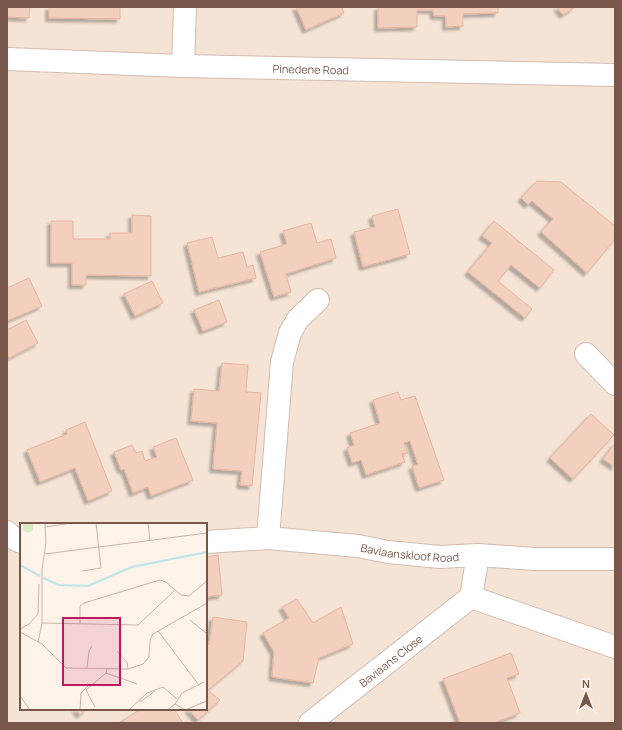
<svg xmlns="http://www.w3.org/2000/svg" width="622" height="730" font-family="Manrope,sans-serif">
	<style>
		.residential { fill: #f5e4d6; fill-rule: evenodd }
		.building { fill: #f3cfbe; stroke: #e6b49e; filter: url(#shadow) }
		.lines { fill: none; stroke-linecap: round; stroke-linejoin: round }
		.street-casing { stroke: #d2bcaf; stroke-width: 24 }
		.street { stroke: #fff; stroke-width: 22 }
		.labels { text-anchor: middle; dominant-baseline: central; stroke-width: 3; stroke-linejoin: round; paint-order: stroke }
		.street-label { font-size: 11px; fill: #78574a; stroke: #fff7ef }
		.inset-river { fill: none; stroke: #bbe5e8; stroke-width: 2 }
		.inset-road { fill: none; stroke: #c8b5a9; stroke-width: 1 }
		.view { fill: #c2185b; fill-opacity: 0.15; stroke: #c2185b; stroke-width: 2 }
		.inset-edge { fill: none; stroke: #78574a; stroke-width: 2 }
	</style>
	<defs>
		<filter id="shadow"><feDropShadow dx="-3.5" dy="3.5" stdDeviation="1" flood-color="#0004"/></filter>
	</defs>
	<rect width="100%" height="100%" fill="#fdf3e8"/>
	<!-- residential -->
	<path class="residential" d="M7,7h608v716h-608zM21,524h185v185h-185z"/>
	<!-- building -->
	<path class="building" d="M7,7h23l-1,11 -22,-1z
		M49,7h71v12l-71,-1z
		M296,7h49l-3,1 2,5 -38,17z
		M378,7h120v6l-35,1v12l-17,1v-11h-12l-1,-6h-16v17l-39,1z
		M557,7h18l-12,8z
		M537,181l24,1 54,44v13l-28,34 -46,-41 12,-13 -21,-18 -4,4 -7,-7z
		M398,209l12,45 -47,13 -9,-35 21,-5 -3,-11z
		M132,215l19,1v60l-65,-1v10h-14v-22h-21v-42h22v18h37v-6h22z
		M494,221l60,49 -14,18 -29,-23 -13,16 34,28 -7,9 -57,-46 24,-29 -10,-7z
		M311,223l6,20 14,-4 5,19 -50,16 5,18 -17,5 -14,-45 27,-8 -4,-13z
		M212,237l6,21 25,-6 4,15 6,-2 3,13 -57,14 -12,-49z
		M29,278l13,28 -35,15v-33z
		M152,281l11,22 -28,13 -11,-22z
		M219,300l8,22 -24,9 -9,-21z
		M26,320l12,23 -29,15 -2,-3v-25z
		M222,363l26,2 -2,27 15,1 -9,93 -12,-1 2,-14 -29,-2 4,-46 -26,-2 3,-32 25,2z
		M398,392l3,8 14,-4 29,84 -25,8 -7,-22 6,-1 -8,-24 -6,2 4,10 -6,1 3,8 -39,13 -5,-15 -9,3 -5,-15 7,-3 -4,-12 30,-10 -7,-23z
		M591,414l23,21 -41,44 -23,-21z
		M85,422l27,69 -24,10 -13,-33 -35,14 -13,-32 40,-16 -1,-4z
		M176,438l17,42 -42,16 -3,-9 -15,6 -9,-24 -3,1 -7,-18 18,-7 4,8 6,-2 3,10 12,-4 -4,-10z
		M615,443v24l-12,-8z
		M218,555l4,40 -16,2v-40z
		M297,599l16,24 28,-16 12,37 -34,14 -6,25 -41,-6 2,-25 -11,-19 26,-15 -7,-11z
		M213,617l34,5 -4,39 -35,29 12,10 -22,20 -10,-11h18v-62l3,-3z
		M511,653l8,21 -12,4 13,35 -26,10h-34l-17,-44z
		M75,709h12l-7,6z
		M141,709h33l9,14h-64z"/>
	<g class="lines">
		<defs>
			<g id="street">
				<path id="s1" d="M7,59l176,7 432,9"/>
				<path d="M183,66l2,-59"/>
				<path d="M586,354l29,30"/>
				<path d="M7,532l7,7 7,3"/>
				<path d="M268,538l14,-176 8,-29 8,-14 20,-19"/>
				<path id="s2" d="M206,542l62,-4 90,8 30,6 52,5 38,-2 57,4h80"/>
				<path d="M471,597l144,50"/>
				<path id="s3" d="M310,723l161,-126 7,-42"/>
			</g>
		</defs>
		<!-- street casing -->
		<use href="#street" class="street-casing"/>
		<!-- street -->
		<use href="#street" class="street"/>
	</g>
	<g class="labels">
		<!-- street labels -->
		<g class="street-label">
			<text stroke="none"><textPath href="#s1" startOffset="304">Pinedene Road</textPath></text>
			<text stroke="none"><textPath href="#s2" startOffset="205">Baviaanskloof Road</textPath></text>
			<text stroke="none"><textPath href="#s3" startOffset="102">Baviaans Close</textPath></text>
		</g>
	</g>
	<!-- overview -->
	<g transform="translate(20 523)">
		<rect width="187" height="187" fill="#fdf3e8"/>
		<path d="M2.5 4a5.5 5.5 0 1 1 11 0a5.5 5.5 0 1 1-11 0Z" fill="#d8ecc5"/>
		<path class="inset-river" d="M0,42l20,11M23,55l16,7 29,1 44,-19 75,-15"/>
		<path class="inset-road" d="M128,0l2,18M25,4l27,-4M25,31l162,-21M62,48l19,-3 -5,-45M170,97l17,14M22,100l96,2 36,-34M60,101v-18l4,-3 76,-23 6,2 15,13 8,1 18,-15M0,106l9,-5 9,-10 1,-30M138,108l41,54M0,109l22,12 24,24 62,1 15,-5 6,-7 1,-17 3,-6 54,-31M18,119l4,-19v-53l4,-28 -1,-19M97,128l10,11 1,7M67,145l2,-17 3,-5M86,150l31,11M0,173l10,14M120,179l15,-11M155,181l10,6 22,-9M75,184l-9,-17 20,-17 1,-4M60,187l1,-17 8,-8M109,187l18,-17 16,-6 14,12M147,187l8,-6 7,-11 22,-11"/>
		<path class="view" d="M43,95h57v67h-57z"/>
		<rect width="187" height="187" class="inset-edge"/>
	</g>
	<!-- border -->
	<rect width="622" height="730" fill="none" stroke="#78574a" stroke-width="16"/>
	<!-- north arrow -->
	<g transform="translate(586 694)" stroke="#fff7ef" stroke-width="3" paint-order="stroke">
	<path d="M0-3L7 15L0 10L-7 15Z" fill="#78574a"/>
	<text y="-6" font-size="11" font-weight="bold" text-anchor="middle" fill="#78574a">N</text>
	</g>
</svg>
